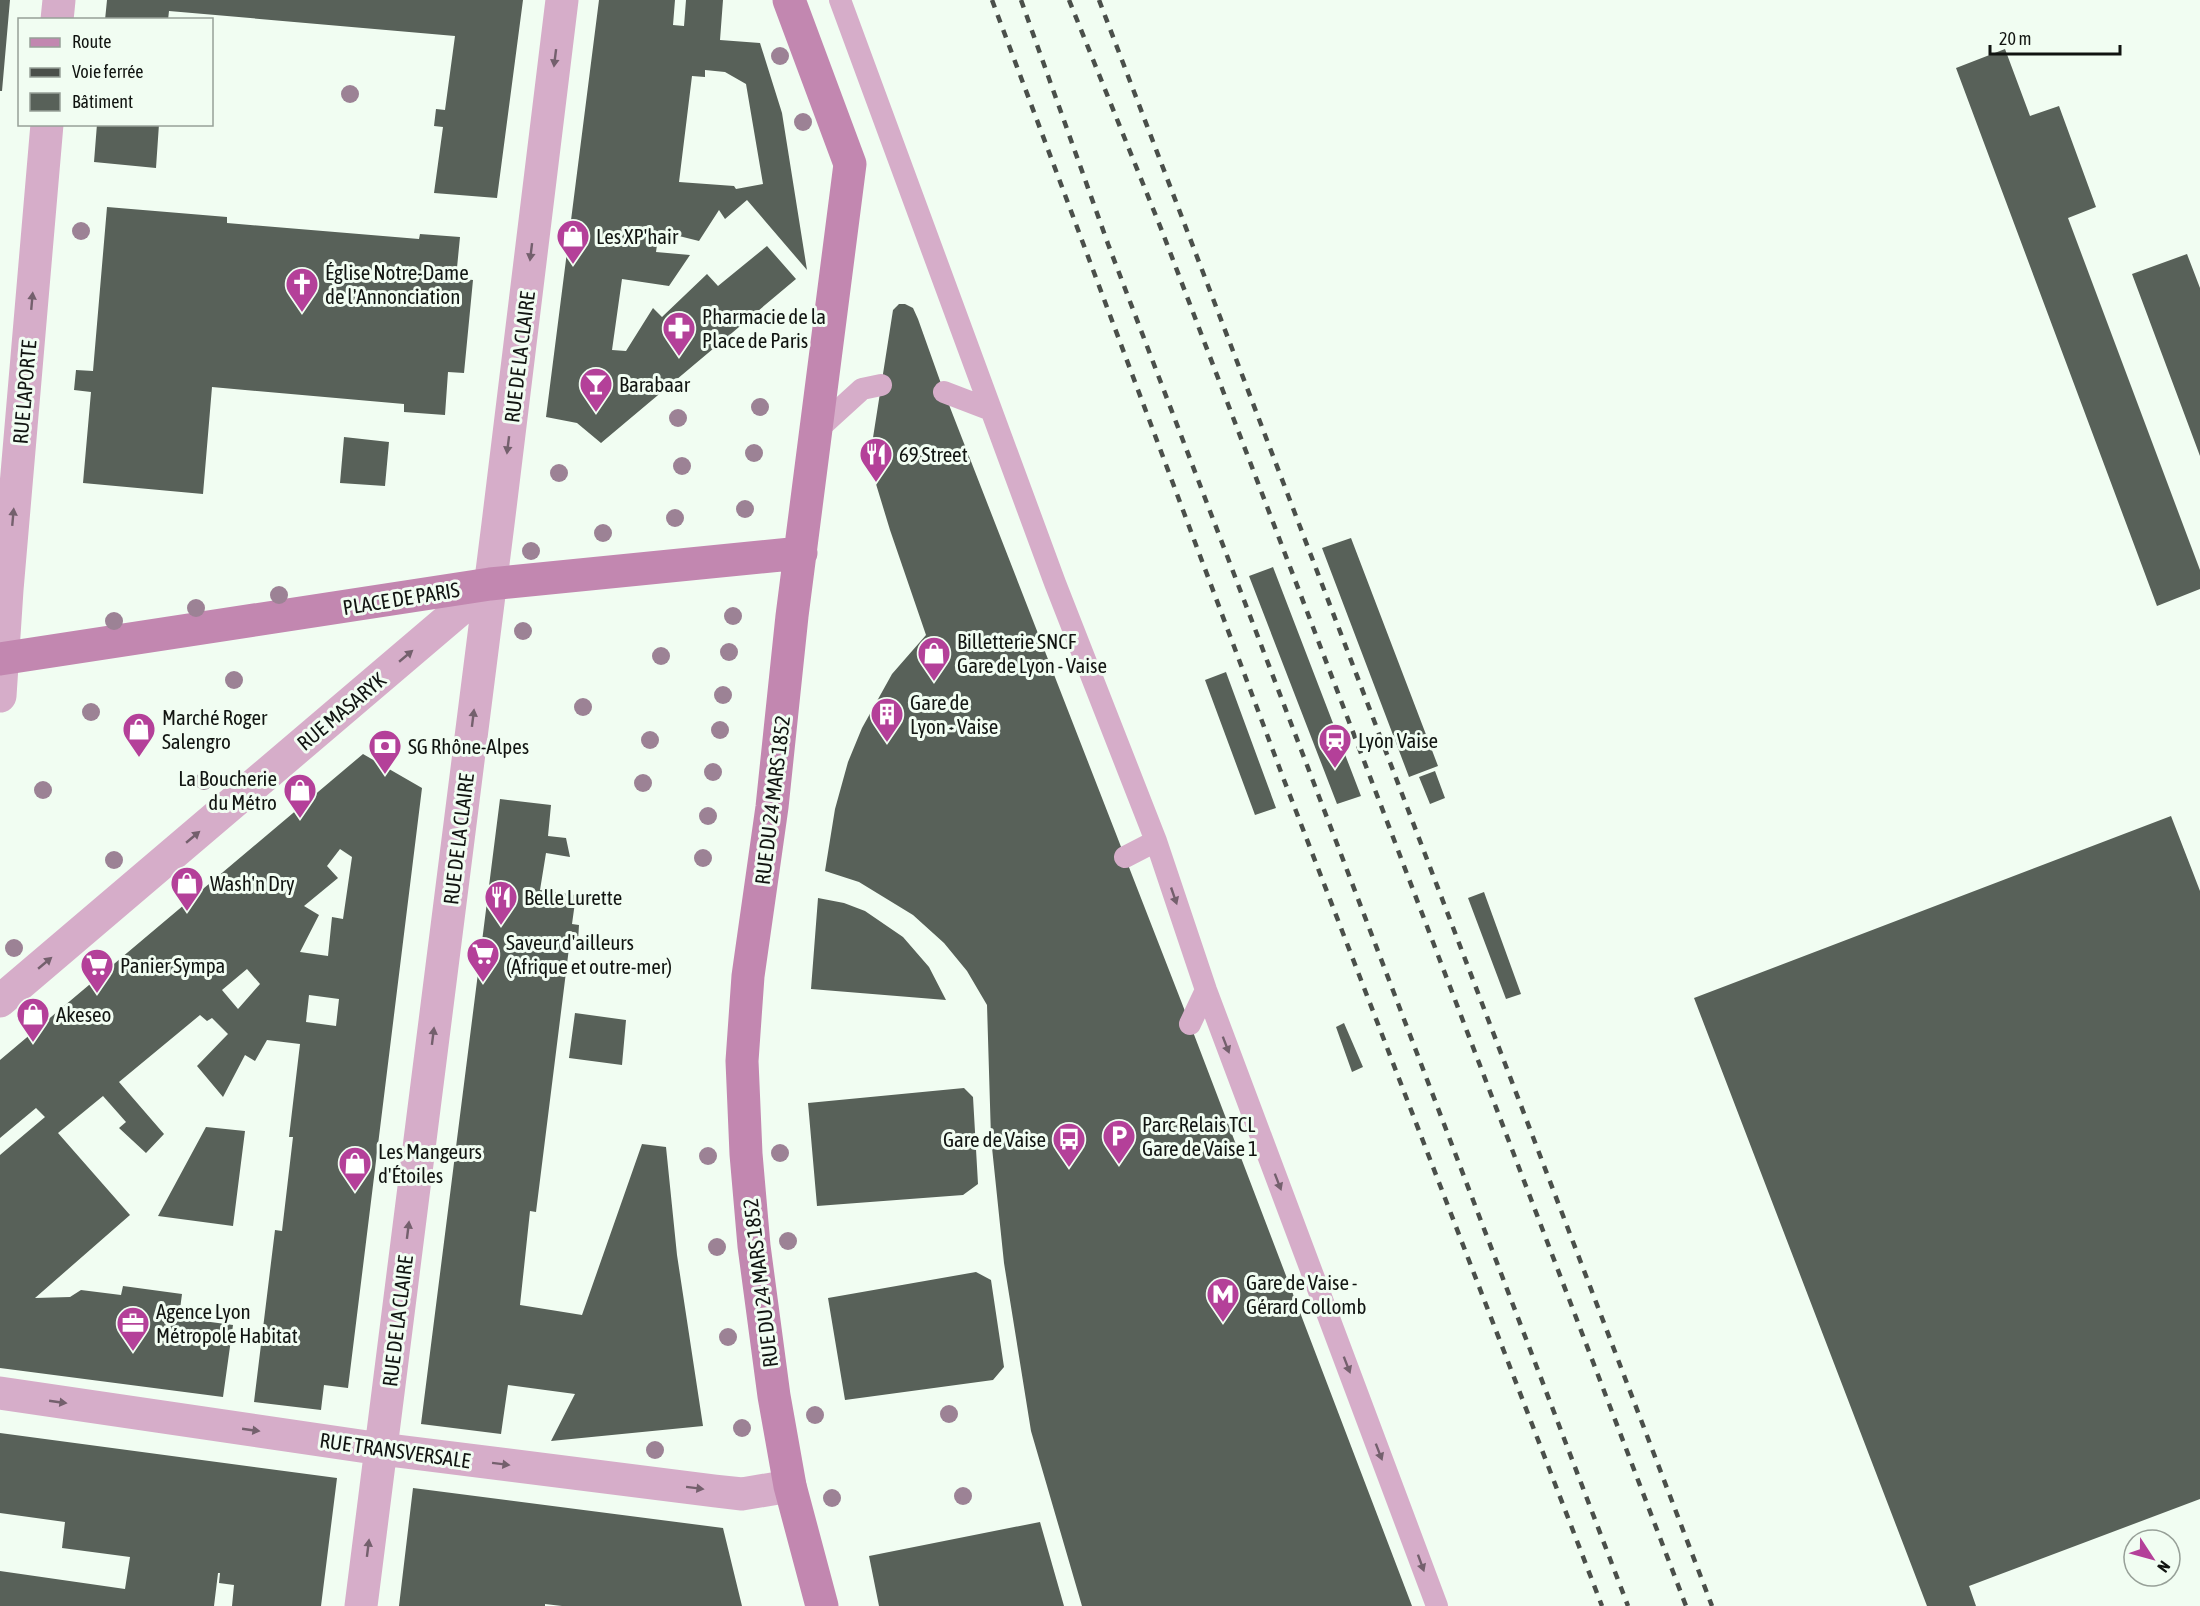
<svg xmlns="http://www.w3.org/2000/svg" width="2200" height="1606" font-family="'Asap Condensed',sans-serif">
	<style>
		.building { fill: #586159; fill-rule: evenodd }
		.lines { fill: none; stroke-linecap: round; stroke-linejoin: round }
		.lane { stroke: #d6adc9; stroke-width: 22 }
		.street { stroke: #d6adc9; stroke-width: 33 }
		.secondary { stroke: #c287b0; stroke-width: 33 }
		.rail { stroke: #4a4f4a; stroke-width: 4.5; stroke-dasharray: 8 8; stroke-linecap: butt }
		.tree { fill: #9c8295 }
		.oneway { fill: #74606d }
		.labels { text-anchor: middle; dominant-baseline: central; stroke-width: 6; stroke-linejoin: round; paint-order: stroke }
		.poi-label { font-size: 21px; fill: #111411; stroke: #f1fdf2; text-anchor: start }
		.street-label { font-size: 21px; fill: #111411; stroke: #f1fdf2 }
	</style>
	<rect width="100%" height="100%" fill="#f1fdf2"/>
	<!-- building -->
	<path class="building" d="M0,0h10l-8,91h-2z
		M107,0h416l-26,198 -63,-5 9,-66 -9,-1 2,-17 9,1 10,-74 -286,-25 -1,9h-63z
		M599,0h76l-2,25 11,1 2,-26h37l-3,40 40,3 22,70 25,157 -60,-70 -22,19 -6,-9 -20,31 -40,-10 -3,21 34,3 -21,31 -47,-7 -10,71 14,1 27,-43 9,9 45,-43 11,12 49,-40 29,33 -195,164 -24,-20 -31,-6zM705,70l20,2 21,12 17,100 -27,5 -2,-3 -55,-4 13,-106 13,1z
		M2005,49l25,67 29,-10 37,101 -28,11 132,352v19l-43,17 -201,-538z
		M97,124h62l-3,44 -62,-6z
		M107,207l120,10v6l192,16 1,-5 40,3 -4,41 17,2 -9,93 -16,-1 -3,43 -41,-3v-8l-192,-17 -9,107 -120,-11 8,-91 -17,-2 2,-20 17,1z
		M2187,254l13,34v168l-68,-182z
		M899,304h6l8,4 5,11 26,73 246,632 222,582h-330l-51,-175 -27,-168 -13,-125 -4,-133 -20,-34 -23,-28 -31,-28 -54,-33 -34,-11 10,-62 13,-47 14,-34 30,-54 34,-39 -36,-105 -21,-69 13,-4 -3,-12 -7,-1 21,-134z
		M344,437l45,5 -4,44 -45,-3z
		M1351,538l87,228 -29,11 -87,-229z
		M1273,567l88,229 -24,8 -88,-228z
		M1226,672l50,136 -21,7 -50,-135z
		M363,754l59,34 -74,600 -24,-3 -3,25 -67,-8 21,-172 7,1 11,-94h-4l11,-93 -33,-4 -12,21 -10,-6 -22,42 -26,-31 31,-32 -16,-16 -5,3 -7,-6 -81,67 45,52 -18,19 -27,-25 7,-6 -23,-26 -45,37 72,82 -95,83 35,-1 11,-7 40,5 2,-9 59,8 -2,15 25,4 -2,8 30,4 -10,72 -223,-29v-213l45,-38 -9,-9 -36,30v-78zM340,849l12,8 -9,62 -11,-2 -4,39 -28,-4 19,-37 -15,-9 34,-28 -11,-12zM247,969l13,15 -22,25 -16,-19zM309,995l30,4 -3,27 -30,-4z
		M1435,771l10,27 -15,6 -11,-27z
		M500,799l51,6 -3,31 18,2 4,19 -24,-4 -6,37 36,5 -4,29 7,1 -1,16 -8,-1 -34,272 -6,-1 -10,94 62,10 60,-171 24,3 11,108 26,171 -152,15 24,-47 -67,-9 -7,49 -80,-10z
		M2171,816l29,75v608l-231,87 7,20h-49l-233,-608z
		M1484,892l37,102 -15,5 -38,-101z
		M818,898l26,5 21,8 38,26 26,30 17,33 -135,-11z
		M575,1013l51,7 -4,45 -53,-7z
		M1344,1023l19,44 -11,5 -16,-45z
		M964,1088l9,9 5,87 -15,11 -146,11 -9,-103z
		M206,1127l39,4 -12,95 -75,-10z
		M976,1272l15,8 13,87 -11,13 -148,20 -17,-102z
		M0,1433l337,45 -16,128h-89l2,-21 -15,-2 1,-10h-2l-4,33h-214v-35l125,18 5,-32 -68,-9 3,-26 -65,-9z
		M413,1488l310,40 19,78h-180l-17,-2v2h-146z
		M1040,1522l24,84h-185l-10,-50z"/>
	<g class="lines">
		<!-- lane -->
		<path class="lane" d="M840,0l215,583 101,258 50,149 231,616
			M944,392l47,18
			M817,430l45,-41 19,-4
			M1125,857l31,-16
			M1190,1024l16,-34"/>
		<!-- street -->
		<path class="street" d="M57,20l2,-20
			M0,696l7,-106 40,-466
			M0,1001l490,-417
			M0,1393l381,56 334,42 27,3 48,-8
			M361,1606l137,-1082 64,-524"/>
		<!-- secondary -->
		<path class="secondary" d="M789,0l61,164 -58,452 -20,191 -24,169 -6,85 4,93 8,92 20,150 16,90 32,120
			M0,659l490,-75 311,-31"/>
		<!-- rail -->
		<path class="rail" d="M992,0l292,780 318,826
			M1021,0l87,244 520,1362
			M1069,0l93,231 524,1375
			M1099,0l613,1606"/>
	</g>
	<!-- trees -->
	<g class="tree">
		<circle cx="780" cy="56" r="9"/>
		<circle cx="350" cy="94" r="9"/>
		<circle cx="803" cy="122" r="9"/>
		<circle cx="81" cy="231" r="9"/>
		<circle cx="760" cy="407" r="9"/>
		<circle cx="678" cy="418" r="9"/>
		<circle cx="754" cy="453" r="9"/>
		<circle cx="682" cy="466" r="9"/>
		<circle cx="559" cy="473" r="9"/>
		<circle cx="745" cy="509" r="9"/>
		<circle cx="675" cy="518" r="9"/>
		<circle cx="603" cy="533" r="9"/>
		<circle cx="531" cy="551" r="9"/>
		<circle cx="279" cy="595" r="9"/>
		<circle cx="196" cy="608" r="9"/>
		<circle cx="733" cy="616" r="9"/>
		<circle cx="114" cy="621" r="9"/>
		<circle cx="523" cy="631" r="9"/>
		<circle cx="729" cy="652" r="9"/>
		<circle cx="661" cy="656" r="9"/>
		<circle cx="234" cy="680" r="9"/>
		<circle cx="723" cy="695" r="9"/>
		<circle cx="583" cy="707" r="9"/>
		<circle cx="91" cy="712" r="9"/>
		<circle cx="720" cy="730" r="9"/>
		<circle cx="650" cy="740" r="9"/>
		<circle cx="713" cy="772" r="9"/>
		<circle cx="204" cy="781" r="9"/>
		<circle cx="643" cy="783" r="9"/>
		<circle cx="43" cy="790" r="9"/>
		<circle cx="708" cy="816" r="9"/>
		<circle cx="703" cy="858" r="9"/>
		<circle cx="114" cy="860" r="9"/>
		<circle cx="14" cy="948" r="9"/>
		<circle cx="780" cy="1153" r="9"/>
		<circle cx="708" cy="1156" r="9"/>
		<circle cx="788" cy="1241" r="9"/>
		<circle cx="717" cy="1247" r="9"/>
		<circle cx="728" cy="1337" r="9"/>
		<circle cx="949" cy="1414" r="9"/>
		<circle cx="815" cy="1415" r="9"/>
		<circle cx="742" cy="1428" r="9"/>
		<circle cx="655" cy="1450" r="9"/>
		<circle cx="963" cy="1496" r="9"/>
		<circle cx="832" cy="1498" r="9"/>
	</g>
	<!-- one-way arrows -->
	<defs><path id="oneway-solid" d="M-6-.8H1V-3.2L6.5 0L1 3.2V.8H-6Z" transform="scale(1.5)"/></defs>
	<g class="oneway">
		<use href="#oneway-solid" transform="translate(555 58) rotate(97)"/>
		<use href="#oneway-solid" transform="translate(531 252) rotate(97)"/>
		<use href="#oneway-solid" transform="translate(32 301) rotate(-85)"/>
		<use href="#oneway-solid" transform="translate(508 445) rotate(97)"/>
		<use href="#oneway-solid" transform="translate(13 517) rotate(-85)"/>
		<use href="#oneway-solid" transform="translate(406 656) rotate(-40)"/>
		<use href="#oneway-solid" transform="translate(473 718) rotate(-83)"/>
		<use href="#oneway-solid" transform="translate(193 837) rotate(-40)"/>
		<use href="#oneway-solid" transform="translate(1174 896) rotate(71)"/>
		<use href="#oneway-solid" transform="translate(45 963) rotate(-40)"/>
		<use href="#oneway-solid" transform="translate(433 1036) rotate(-83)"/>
		<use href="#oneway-solid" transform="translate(1226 1045) rotate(69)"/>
		<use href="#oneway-solid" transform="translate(1278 1182) rotate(69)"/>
		<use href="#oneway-solid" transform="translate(408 1230) rotate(-83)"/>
		<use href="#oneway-solid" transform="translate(1347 1365) rotate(69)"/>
		<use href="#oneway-solid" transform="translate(58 1402) rotate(8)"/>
		<use href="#oneway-solid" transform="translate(251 1430) rotate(8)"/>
		<use href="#oneway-solid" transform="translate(1379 1452) rotate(69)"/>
		<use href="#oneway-solid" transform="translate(501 1464) rotate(7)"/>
		<use href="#oneway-solid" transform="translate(695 1488) rotate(7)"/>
		<use href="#oneway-solid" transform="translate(368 1548) rotate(-83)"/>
		<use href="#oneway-solid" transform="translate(1421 1563) rotate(70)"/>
	</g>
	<!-- icons -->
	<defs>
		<symbol id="shop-pin" viewBox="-11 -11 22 30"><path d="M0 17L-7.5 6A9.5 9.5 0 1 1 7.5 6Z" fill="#b44099" stroke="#f1fdf2"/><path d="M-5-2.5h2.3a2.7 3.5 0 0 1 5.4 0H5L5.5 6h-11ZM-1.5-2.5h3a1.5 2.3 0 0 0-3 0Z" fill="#fff"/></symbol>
		<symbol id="church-pin" viewBox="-11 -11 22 30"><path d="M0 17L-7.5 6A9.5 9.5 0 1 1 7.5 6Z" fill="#b44099" stroke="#f1fdf2"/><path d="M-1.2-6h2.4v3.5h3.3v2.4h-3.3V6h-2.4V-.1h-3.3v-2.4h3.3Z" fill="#fff"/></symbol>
		<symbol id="pharmacy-pin" viewBox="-11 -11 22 30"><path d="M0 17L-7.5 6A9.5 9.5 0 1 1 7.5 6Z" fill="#b44099" stroke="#f1fdf2"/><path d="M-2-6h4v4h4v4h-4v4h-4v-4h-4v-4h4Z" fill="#fff"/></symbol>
		<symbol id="bar-pin" viewBox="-11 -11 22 30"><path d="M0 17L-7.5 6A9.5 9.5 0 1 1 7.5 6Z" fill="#b44099" stroke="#f1fdf2"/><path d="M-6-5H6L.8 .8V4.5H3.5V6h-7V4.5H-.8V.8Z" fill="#fff"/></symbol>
		<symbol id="restaurant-pin" viewBox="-11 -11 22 30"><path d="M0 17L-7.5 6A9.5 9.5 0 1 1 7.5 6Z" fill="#b44099" stroke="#f1fdf2"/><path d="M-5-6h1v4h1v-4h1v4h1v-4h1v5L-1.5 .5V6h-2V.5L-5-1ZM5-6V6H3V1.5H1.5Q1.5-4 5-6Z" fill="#fff"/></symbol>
		<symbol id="building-pin" viewBox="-11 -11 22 30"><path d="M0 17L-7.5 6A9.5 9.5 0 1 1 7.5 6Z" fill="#b44099" stroke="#f1fdf2"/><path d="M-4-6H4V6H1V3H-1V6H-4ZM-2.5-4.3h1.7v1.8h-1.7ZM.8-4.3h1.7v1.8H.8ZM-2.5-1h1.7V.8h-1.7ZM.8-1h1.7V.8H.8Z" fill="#fff"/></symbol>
		<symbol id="station-pin" viewBox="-11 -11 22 30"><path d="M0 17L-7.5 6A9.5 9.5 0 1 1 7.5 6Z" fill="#b44099" stroke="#f1fdf2"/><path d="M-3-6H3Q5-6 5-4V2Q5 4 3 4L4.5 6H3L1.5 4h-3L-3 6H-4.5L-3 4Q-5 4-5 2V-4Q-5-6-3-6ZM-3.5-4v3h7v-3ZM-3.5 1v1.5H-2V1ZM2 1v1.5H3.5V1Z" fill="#fff"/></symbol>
		<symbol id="bank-pin" viewBox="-11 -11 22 30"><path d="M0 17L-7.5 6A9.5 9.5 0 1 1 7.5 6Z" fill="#b44099" stroke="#f1fdf2"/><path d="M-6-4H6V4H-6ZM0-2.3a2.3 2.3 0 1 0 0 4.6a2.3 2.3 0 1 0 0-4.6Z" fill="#fff"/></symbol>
		<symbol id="supermarket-pin" viewBox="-11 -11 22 30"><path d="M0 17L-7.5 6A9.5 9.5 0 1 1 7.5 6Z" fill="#b44099" stroke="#f1fdf2"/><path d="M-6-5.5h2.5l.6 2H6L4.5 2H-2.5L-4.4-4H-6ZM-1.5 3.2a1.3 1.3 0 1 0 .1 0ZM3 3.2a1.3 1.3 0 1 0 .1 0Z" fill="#fff"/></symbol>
		<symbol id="parking-pin" viewBox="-11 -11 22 30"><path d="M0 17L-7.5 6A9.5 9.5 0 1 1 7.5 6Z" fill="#b44099" stroke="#f1fdf2"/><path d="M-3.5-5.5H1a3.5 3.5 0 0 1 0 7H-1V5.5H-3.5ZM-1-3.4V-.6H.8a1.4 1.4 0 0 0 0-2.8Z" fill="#fff"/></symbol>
		<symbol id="bus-pin" viewBox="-11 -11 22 30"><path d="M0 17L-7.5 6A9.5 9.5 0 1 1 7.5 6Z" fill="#b44099" stroke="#f1fdf2"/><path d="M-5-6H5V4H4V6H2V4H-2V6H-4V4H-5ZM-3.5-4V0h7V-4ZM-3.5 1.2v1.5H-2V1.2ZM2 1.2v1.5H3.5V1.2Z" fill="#fff"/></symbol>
		<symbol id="metro-pin" viewBox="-11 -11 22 30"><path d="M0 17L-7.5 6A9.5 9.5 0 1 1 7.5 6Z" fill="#b44099" stroke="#f1fdf2"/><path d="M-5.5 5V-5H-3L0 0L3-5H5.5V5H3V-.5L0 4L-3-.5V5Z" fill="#fff"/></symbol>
		<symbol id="office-pin" viewBox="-11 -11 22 30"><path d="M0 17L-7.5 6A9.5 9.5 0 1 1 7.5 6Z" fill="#b44099" stroke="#f1fdf2"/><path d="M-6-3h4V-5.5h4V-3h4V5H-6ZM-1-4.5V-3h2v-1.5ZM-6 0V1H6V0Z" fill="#fff"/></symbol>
	</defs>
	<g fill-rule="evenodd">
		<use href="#shop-pin" x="554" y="217" width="38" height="52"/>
		<use href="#church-pin" x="283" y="265" width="38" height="52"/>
		<use href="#pharmacy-pin" x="660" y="309" width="38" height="52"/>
		<use href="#bar-pin" x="577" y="365" width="38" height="52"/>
		<use href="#restaurant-pin" x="857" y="435" width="38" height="52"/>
		<use href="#shop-pin" x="915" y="634" width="38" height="52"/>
		<use href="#building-pin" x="868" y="695" width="38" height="52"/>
		<use href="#shop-pin" x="120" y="710" width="38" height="52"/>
		<use href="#station-pin" x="1316" y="721" width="38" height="52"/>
		<use href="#bank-pin" x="366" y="727" width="38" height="52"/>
		<use href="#shop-pin" x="281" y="771" width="38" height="52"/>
		<use href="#shop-pin" x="168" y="864" width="38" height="52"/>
		<use href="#restaurant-pin" x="482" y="878" width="38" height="52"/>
		<use href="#supermarket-pin" x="464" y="935" width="38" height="52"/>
		<use href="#supermarket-pin" x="78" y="946" width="38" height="52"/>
		<use href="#shop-pin" x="14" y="995" width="38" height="52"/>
		<use href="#parking-pin" x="1100" y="1117" width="38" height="52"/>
		<use href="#bus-pin" x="1050" y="1120" width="38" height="52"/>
		<use href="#shop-pin" x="336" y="1144" width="38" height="52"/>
		<use href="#metro-pin" x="1204" y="1275" width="38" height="52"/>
		<use href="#office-pin" x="114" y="1304" width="38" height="52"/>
	</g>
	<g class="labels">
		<!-- poi labels -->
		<g class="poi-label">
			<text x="596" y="236">Les XP'hair</text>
			<text x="325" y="272">Église Notre-Dame<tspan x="325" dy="24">de l'Annonciation</tspan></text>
			<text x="702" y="316">Pharmacie de la<tspan x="702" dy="24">Place de Paris</tspan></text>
			<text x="619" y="384">Barabaar</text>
			<text x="899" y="454">69 Street</text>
			<text x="957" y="641">Billetterie SNCF<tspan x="957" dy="24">Gare de Lyon - Vaise</tspan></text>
			<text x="910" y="702">Gare de<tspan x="910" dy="24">Lyon - Vaise</tspan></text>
			<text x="162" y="717">Marché Roger<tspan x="162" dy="24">Salengro</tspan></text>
			<text x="1358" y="740">Lyon Vaise</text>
			<text x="408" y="746">SG Rhône-Alpes</text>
			<text x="277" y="778" text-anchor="end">La Boucherie<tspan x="277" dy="24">du Métro</tspan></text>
			<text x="210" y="883">Wash'n Dry</text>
			<text x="524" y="897">Belle Lurette</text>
			<text x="506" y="942">Saveur d'ailleurs<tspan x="506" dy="24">(Afrique et outre-mer)</tspan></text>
			<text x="120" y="965">Panier Sympa</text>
			<text x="56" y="1014">Akeseo</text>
			<text x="1142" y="1124">Parc Relais TCL<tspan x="1142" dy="24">Gare de Vaise 1</tspan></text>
			<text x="1046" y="1139" text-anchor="end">Gare de Vaise</text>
			<text x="378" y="1151">Les Mangeurs<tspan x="378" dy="24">d'Étoiles</tspan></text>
			<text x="1246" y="1282">Gare de Vaise -<tspan x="1246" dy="24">Gérard Collomb</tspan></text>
			<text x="156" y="1311">Agence Lyon<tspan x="156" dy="24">Métropole Habitat</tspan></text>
		</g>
		<!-- street labels -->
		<g class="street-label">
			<text transform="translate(519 357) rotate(-83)">RUE DE LA CLAIRE</text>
			<text transform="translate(24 392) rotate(-85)">RUE LAPORTE</text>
			<text transform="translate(401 598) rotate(-9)">PLACE DE PARIS</text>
			<text transform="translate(341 711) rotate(-40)">RUE MASARYK</text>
			<text transform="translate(772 800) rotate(-83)">RUE DU 24 MARS 1852</text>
			<text transform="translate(458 839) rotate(-83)">RUE DE LA CLAIRE</text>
			<text transform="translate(760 1283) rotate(-97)">RUE DU 24 MARS 1852</text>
			<text transform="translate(397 1321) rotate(-83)">RUE DE LA CLAIRE</text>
			<text transform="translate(395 1450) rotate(8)">RUE TRANSVERSALE</text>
		</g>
	</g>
	<!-- legend -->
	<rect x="18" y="18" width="195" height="108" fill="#f1fdf2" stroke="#97a098" stroke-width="1.5"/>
	<rect x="30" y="38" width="30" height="9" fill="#c287b0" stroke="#97a098" stroke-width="1.5"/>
	<text x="72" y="48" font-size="18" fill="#111411">Route</text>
	<rect x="30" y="68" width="30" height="9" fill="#4a4f4a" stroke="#97a098" stroke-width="1.5"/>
	<text x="72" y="78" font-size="18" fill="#111411">Voie ferrée</text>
	<rect x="30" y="93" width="30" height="18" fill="#586159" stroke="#97a098" stroke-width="1.5"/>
	<text x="72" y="108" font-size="18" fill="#111411">Bâtiment</text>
	<!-- north arrow -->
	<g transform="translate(2152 1558) rotate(126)"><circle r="28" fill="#f1fdf2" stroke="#97a098" stroke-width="1.5"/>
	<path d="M0-4.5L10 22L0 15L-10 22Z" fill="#b44099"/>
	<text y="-9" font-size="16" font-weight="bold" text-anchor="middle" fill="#111411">N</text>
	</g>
	<!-- scale -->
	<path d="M1990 45v9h130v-9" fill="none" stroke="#111411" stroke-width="3"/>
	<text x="1999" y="45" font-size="18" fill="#111411" stroke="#f1fdf2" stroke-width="4.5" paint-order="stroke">20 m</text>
</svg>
